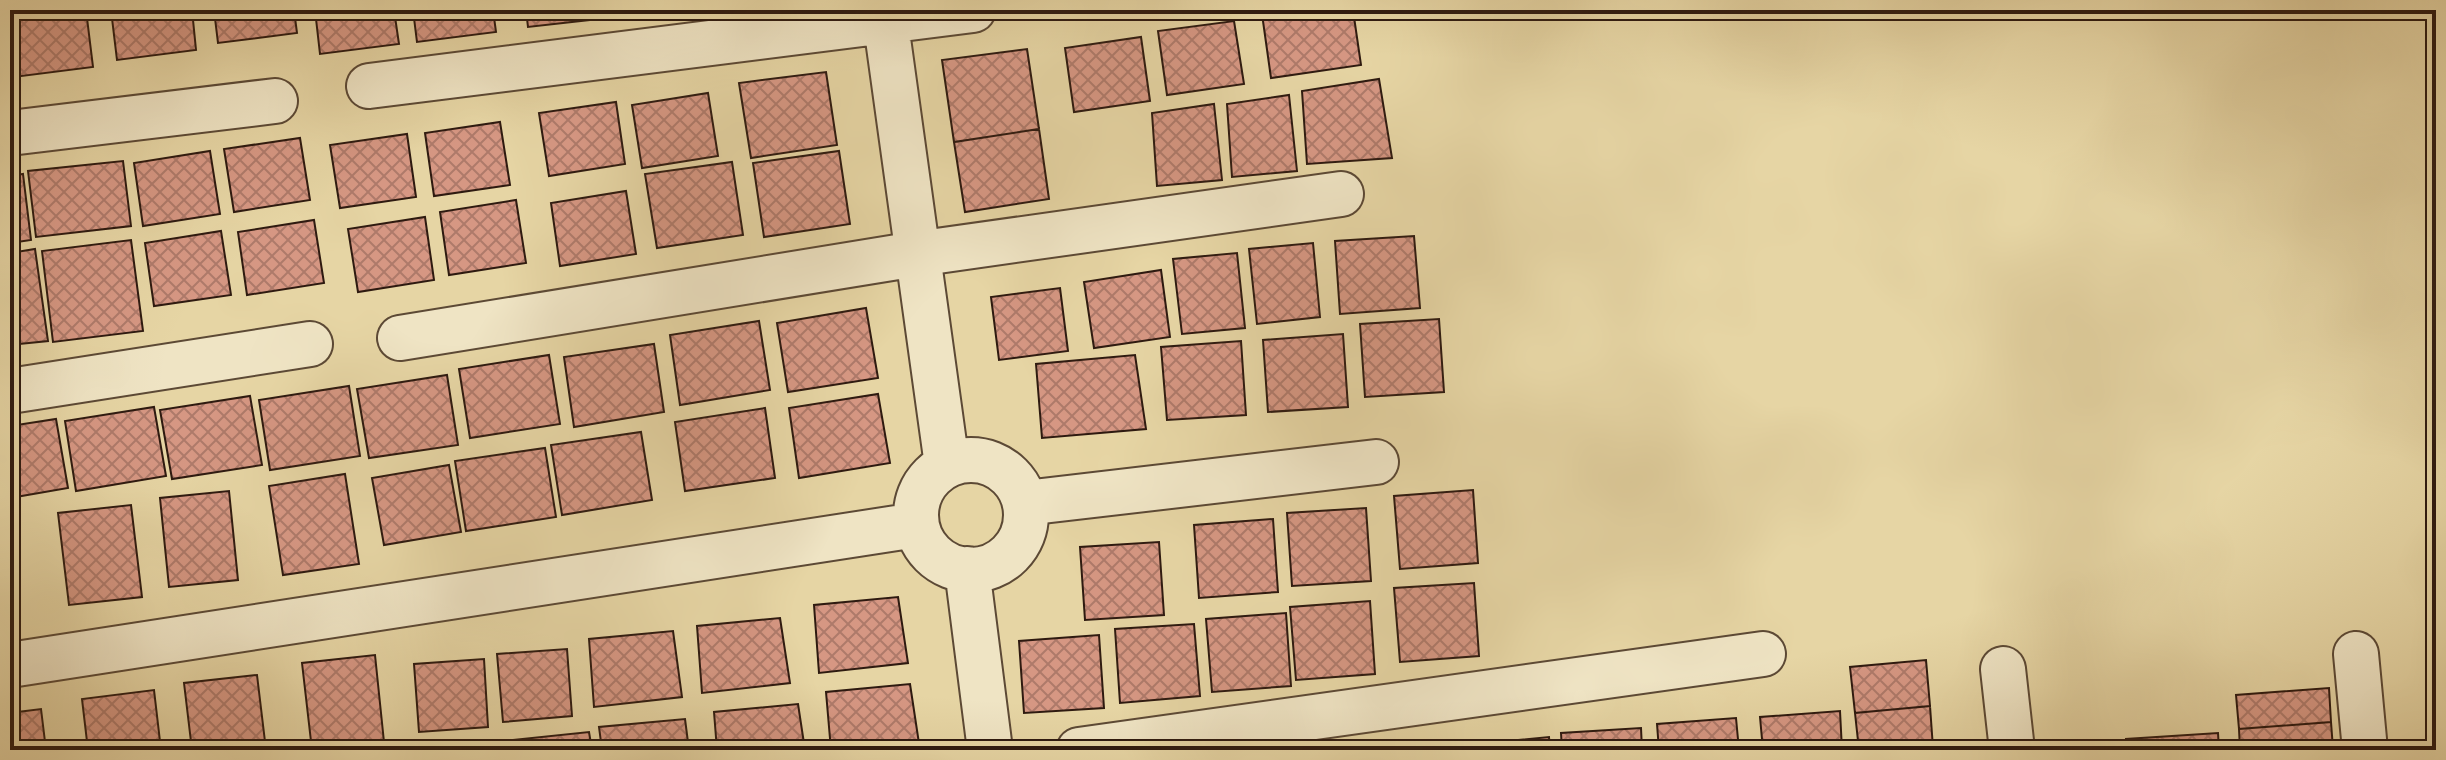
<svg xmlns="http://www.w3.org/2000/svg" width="2446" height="760" font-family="'EB Garamond',serif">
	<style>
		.building { fill: url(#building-cross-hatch); stroke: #2e1a10; stroke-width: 2 }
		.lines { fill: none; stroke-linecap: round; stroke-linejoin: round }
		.minor-casing { stroke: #5c4935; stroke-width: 48 }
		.minor { stroke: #efe4c4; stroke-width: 44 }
	</style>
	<defs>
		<pattern id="building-cross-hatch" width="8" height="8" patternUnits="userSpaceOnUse" patternTransform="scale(2)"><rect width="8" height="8" fill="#d69783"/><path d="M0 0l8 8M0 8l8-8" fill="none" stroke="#ae7a6a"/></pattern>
	</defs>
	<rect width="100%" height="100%" fill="#e6d5a4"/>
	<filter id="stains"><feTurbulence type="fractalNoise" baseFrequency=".0025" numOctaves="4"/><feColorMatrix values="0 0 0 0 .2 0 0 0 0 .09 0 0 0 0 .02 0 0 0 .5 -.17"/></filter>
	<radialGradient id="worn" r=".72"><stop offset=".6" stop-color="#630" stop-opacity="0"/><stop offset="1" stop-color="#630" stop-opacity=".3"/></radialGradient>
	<!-- building -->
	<path class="building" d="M10,10h76l7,57 -79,10 -4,-30z
		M111,10h81l4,40 -79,10z
		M214,10h80l3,23 -79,10z
		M315,10h79l5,34 -79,10z
		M413,10h80l3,22 -79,10z
		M526,10h80l1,8 -79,9z
		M1288,10h65l8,55 -90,13 -9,-64z
		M1234,21l10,63 -77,11 -9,-64z
		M1141,37l9,64 -76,11 -9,-64z
		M1027,49l12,80 -85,13 -12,-82z
		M826,72l11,73 -86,13 -12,-75z
		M1379,79l13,79 -85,6 -5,-73z
		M708,93l10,63 -76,12 -10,-63z
		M1289,95l8,76 -65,6 -5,-73z
		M616,102l9,62 -76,12 -10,-63z
		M1214,104l8,76 -65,6 -5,-73z
		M500,122l10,63 -76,11 -9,-63z
		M1039,129l10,70 -84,13 -11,-70z
		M407,134l9,63 -76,11 -10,-63z
		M300,138l10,62 -76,12 -10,-63z
		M210,151l10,63 -77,12 -9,-63z
		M839,151l11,73 -86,13 -11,-74z
		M123,161l8,65 -95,11 -8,-66z
		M732,162l11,73 -86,13 -12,-74z
		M23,174l8,66 -21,3v-67z
		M626,191l10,63 -76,12 -9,-63z
		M516,200l10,63 -77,12 -9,-63z
		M425,217l9,63 -76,12 -10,-63z
		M314,220l10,63 -77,12 -9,-63z
		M221,231l10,64 -77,11 -9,-63z
		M1414,236l6,72 -80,6 -5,-73z
		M131,240l12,91 -90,11 -11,-91z
		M1313,243l7,74 -63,7 -8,-75z
		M35,249l13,92 -38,4v-92z
		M1237,253l8,75 -63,6 -9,-75z
		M1161,270l9,67 -76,11 -10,-66z
		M1060,288l8,63 -69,9 -8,-63z
		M866,308l12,70 -90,14 -11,-69z
		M1439,319l5,73 -79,5 -5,-73z
		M759,321l11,69 -90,15 -10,-70z
		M1343,334l5,73 -80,5 -5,-72z
		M1241,341l5,74 -79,5 -6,-73z
		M654,344l10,68 -90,15 -10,-70z
		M549,355l11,69 -90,14 -11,-69z
		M1135,355l11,74 -104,9 -6,-74z
		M447,375l11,70 -89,13 -12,-69z
		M349,386l11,70 -90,14 -11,-70z
		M878,394l12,69 -91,15 -10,-70z
		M250,396l12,69 -90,14 -12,-69z
		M154,407l12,69 -90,15 -11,-70z
		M765,408l10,70 -90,13 -10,-69z
		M56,419l12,69 -58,10v-72z
		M641,432l11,68 -90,15 -11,-70z
		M545,448l11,69 -90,14 -11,-70z
		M449,465l12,67 -77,13 -12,-67z
		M345,474l14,90 -76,11 -14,-89z
		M1473,490l5,73 -78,6 -6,-73z
		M229,491l9,89 -69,7 -9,-89z
		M131,505l11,92 -73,8 -11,-92z
		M1366,508l5,73 -79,5 -5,-73z
		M1273,519l5,73 -79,6 -5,-73z
		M10,523l6,82h-6z
		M1159,542l5,73 -79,5 -5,-73z
		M1474,583l5,73 -79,6 -6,-74z
		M898,597l10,66 -89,10 -5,-68z
		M1370,601l5,73 -79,6 -6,-73z
		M1286,613l5,73 -79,6 -6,-73z
		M780,618l10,65 -88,10 -5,-67z
		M1194,624l6,72 -80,7 -5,-74z
		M673,631l9,66 -88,10 -5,-68z
		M1099,635l5,73 -80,5 -5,-72z
		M567,649l5,67 -69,6 -6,-68z
		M375,655l9,87 -72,8 -10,-87z
		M484,659l4,68 -69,5 -5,-68z
		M1926,660l4,46 -75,7 -5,-46z
		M257,675l9,75h-74l-8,-67z
		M2436,676v34h-7l-2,-33z
		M910,684l10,66h-89l-5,-58z
		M2329,688l2,34 -92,7 -3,-34z
		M154,690l7,60h-73l-6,-51z
		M798,704l7,46h-88l-3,-38z
		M1930,706l3,42 -74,2 -4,-37z
		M41,709l5,41h-36v-37z
		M2429,710h7v29h-5z
		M1840,711l2,39h-79l-3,-33z
		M1736,718l3,32h-80l-2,-26z
		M685,719l4,31h-87l-3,-23z
		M2331,722l2,27 -93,1 -1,-21z
		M1641,728l1,22h-80l-1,-17z
		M589,732l3,18h-87l-1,-9z
		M2218,733l1,17h-92l-1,-11z
		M1549,737l1,13h-94v-4z
		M497,742l1,8h-80z"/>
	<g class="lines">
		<defs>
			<path id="minor" d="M884,10l63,455
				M369,86l604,-76
				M10,133l265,-32
				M400,338l516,-84 425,-60
				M10,391l300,-47
				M916 515a55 55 0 1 1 110 0a55 55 0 1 1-110 0Z
				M1025,503l351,-41
				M967,569l23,181
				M2356,654l9,96
				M10,665l906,-140
				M2003,669l9,81
				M1079,750l684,-96"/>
		</defs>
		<!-- minor casing -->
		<use href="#minor" class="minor-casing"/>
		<!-- minor -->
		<use href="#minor" class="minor"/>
	</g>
	<!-- margin -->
	<rect width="2446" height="760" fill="none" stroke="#e6d5a4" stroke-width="40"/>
	<rect x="12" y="12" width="2422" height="736" fill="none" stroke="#2e1a10" stroke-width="4"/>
	<rect x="20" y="20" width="2406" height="720" fill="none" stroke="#2e1a10" stroke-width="2"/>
	<rect width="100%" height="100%" filter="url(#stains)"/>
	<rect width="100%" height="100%" fill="url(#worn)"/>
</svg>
